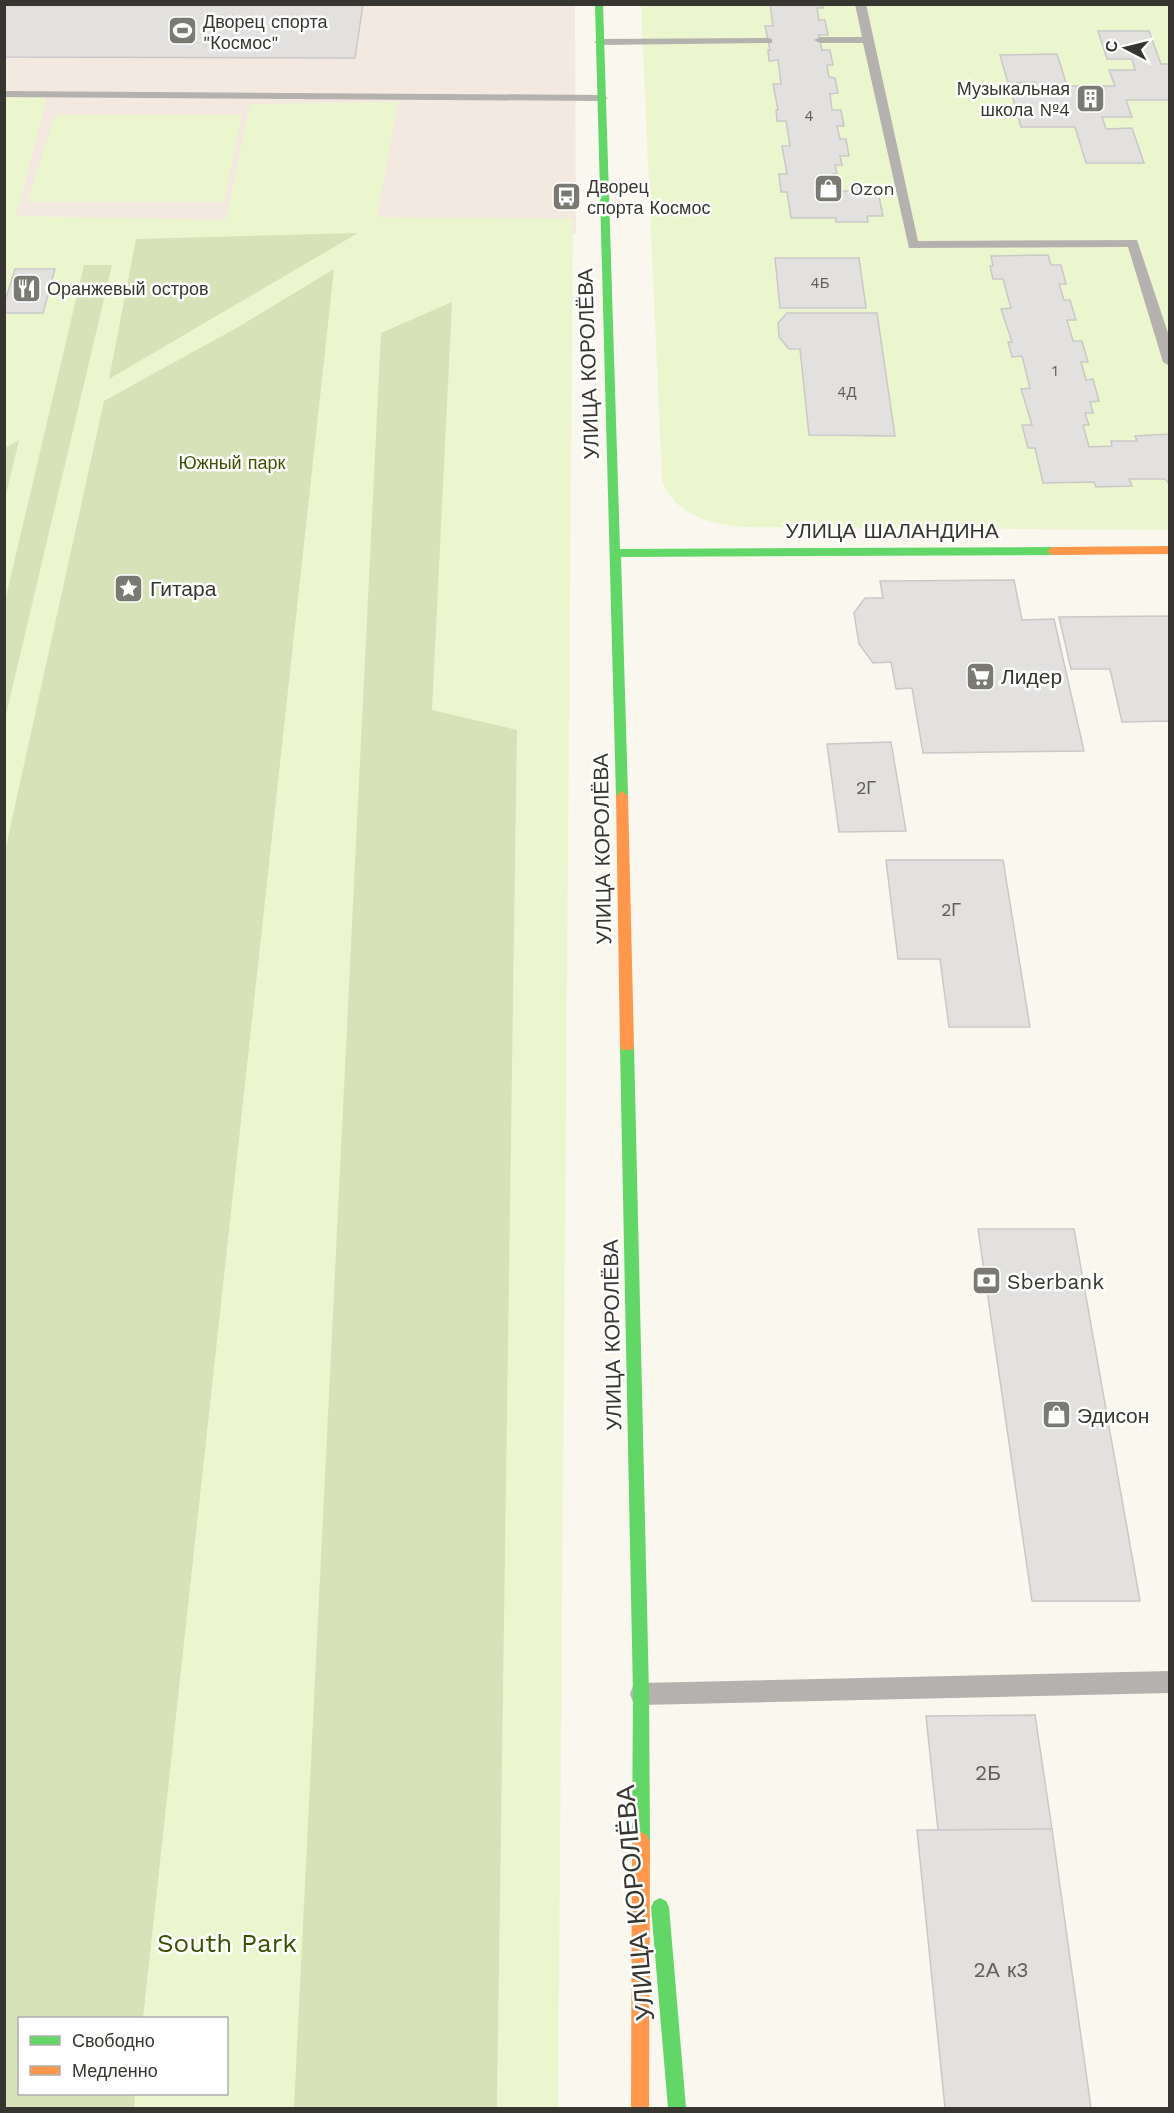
<svg xmlns="http://www.w3.org/2000/svg" width="1174" height="2113" font-family="'Work Sans',sans-serif">
	<style>
		.commercial { fill: #f4e9e0 }
		.green { fill: #ebf6ce; fill-rule: evenodd }
		.forest { fill: #d7e2b8 }
		.building { fill: #e2e1e0; stroke: #cac8c7; stroke-width: 1.5 }
		.lines { fill: none; stroke-linecap: round; stroke-linejoin: round }
		.lane { fill: #b4b1af; fill-rule: evenodd }
		.fast { fill: #63d668; fill-rule: evenodd }
		.slow { fill: #ff974d; fill-rule: evenodd }
		.labels { text-anchor: middle; dominant-baseline: central; stroke-width: 5; stroke-linejoin: round; paint-order: stroke }
		.far-number-label { font-size: 15px; fill: #61605b }
		.far-poi-label { font-size: 18px; fill: #36352f; stroke: #fff; text-anchor: start }
		.far-park-label { font-size: 18px; fill: #3e5000; stroke: #fff }
		.number-label { font-size: 18px; fill: #61605b }
		.street-label { font-size: 21px; fill: #36352f; stroke: #fff }
		.poi-label { font-size: 21px; fill: #36352f; stroke: #fff; text-anchor: start }
		.near-number-label { font-size: 21px; fill: #61605b }
		.near-street-label { font-size: 26px; fill: #36352f; stroke: #fff }
		.near-park-label { font-size: 26px; fill: #3e5000; stroke: #fff }
	</style>
	<rect width="100%" height="100%" fill="#f9f7ee"/>
	<!-- commercial -->
	<path class="commercial" d="M5,5h570l1,228 -571,-10z"/>
	<!-- green -->
	<path class="green" d="M641,5h528v525l-428,-3c-33,-4 -68,-13 -79,-47z
		M47,97l-31,119 210,4 24,-116 148,-2 -21,115 196,2 -15,1889h-61l20,-1378 -117,1378h-395v-2010zM20,2018h206v76h-206z
		M55,115h187l-18,87h-197z"/>
	<!-- forest -->
	<path class="forest" d="M358,233l-249,146 27,-140z
		M84,265h28l-107,454v-118z
		M334,269l-191,1749h-123v76h115l-1,14h-129v-1257l99,-450 136,-75z
		M452,302l-20,408 85,20 -20,1378h-203l87,-1775z
		M19,440l-14,59v-51z"/>
	<!-- building -->
	<path class="building" d="M4,4h359l-8,54 -351,-1z
		M770,4h53v4h-6l2,12h6l3,15h-9l3,15h8l3,15h-6l2,12 6,1 3,15 -8,1 2,16h9l3,16h-7l3,13h6l3,17h-9l2,9h-7l2,9h-5l3,17h20l-1,-4h23l6,29h-16l1,6h-32v-4h-45l-4,-26h-6l-2,-18h8l-5,-28h8l-4,-25h-9l-1,-11h2l-5,-26h8l-3,-24 -9,1 -1,-11h2l-5,-24h8z
		M1098,31h51l12,33h9v36h-44l6,17h-30l4,12 26,-1 12,35h-58l-11,-36h-54l-9,-32h27l-4,-13 -27,1 -8,-28 57,-1 10,32h48l-6,-16h26l-3,-11h-25z
		M1048,255l3,10h10l5,19h-7l5,16h6l6,20h-9l6,21h9l6,21h-7l5,18 7,-1 6,22 -9,1 3,11h-8l4,12h-6l6,22 23,-1 -1,-5h26l-2,-5 35,-2v51l-5,-6h-36l3,7 -36,1 -2,-5 -51,1 -8,-35h-7l-6,-23h10l-11,-36 9,-1 -8,-32 -10,1 -4,-15h4l-11,-33 10,-1 -8,-29h-10l-3,-13h3l-2,-10z
		M775,258h84l7,50h-86z
		M15,269h40l-12,44h-39v-9z
		M787,313h90l18,123 -86,-1 -9,-86h-11l-10,-12 -1,-14z
		M1014,580l8,40 32,-1 30,132 -161,2 -11,-65 -16,1 -5,-27 -18,1 -14,-19 -5,-31 11,-15h18l-3,-17z
		M1170,616v105l-48,1 -12,-53h-39l-12,-52z
		M891,742l15,89 -67,1 -12,-88z
		M886,860h117l27,167h-81l-9,-68h-42z
		M978,1229h96l66,372h-108z
		M1035,1715l17,114 -114,1 -12,-114z
		M1052,1829l39,279h-146l-28,-278z"/>
	<g class="lines">
		<!-- lane -->
		<path class="lane" d="M855,4h11l52,237 219,-1 33,99v27l-7,-4 -35,-115 -219,1 -46,-205h-43l-6,-3 6,-3h42z
			M768,38l4,1v4l-172,2 -6,-3 6,-3z
			M4,91l598,4 6,3 -6,3 -598,-4z
			M1170,1671v22l-529,12 -8,-3 -3,-8 3,-8 8,-3z"/>
		<!-- fast -->
		<path class="fast" d="M595,4h8l17,545 432,-2 5,4 -5,4 -431,2 7,239 -6,5 -6,-5z
			M627,1040l5,2 2,4 15,648 1,147 -3,6 -6,3 -6,-3 -3,-6 1,-147 -13,-648 2,-4z
			M660,1898l6,3 3,6 17,201h-18l-17,-201 3,-6z"/>
		<!-- slow -->
		<path class="slow" d="M1170,546v8l-118,1 -5,-4 5,-4z
			M622,791l6,5 6,250 -2,4h-10l-2,-4 -4,-250z
			M641,1832l6,3 3,6 -1,267h-18l1,-267 3,-6z"/>
	</g>
	<!-- icons -->
	<defs>
		<symbol id="stadium-square" viewBox="-11 -11 22 22"><rect x="-9" y="-9" width="18" height="18" rx="4" fill="#7a7972" stroke="#fff"/><path d="M0-5a6.5 5 0 1 0 0 10a6.5 5 0 1 0 0-10ZM-3.5-1.8h7v3.6h-7Z" fill="#fff"/></symbol>
		<symbol id="building-square" viewBox="-11 -11 22 22"><rect x="-9" y="-9" width="18" height="18" rx="4" fill="#7a7972" stroke="#fff"/><path d="M-4-6H4V6H1V3H-1V6H-4ZM-2.5-4.3h1.7v1.8h-1.7ZM.8-4.3h1.7v1.8H.8ZM-2.5-1h1.7V.8h-1.7ZM.8-1h1.7V.8H.8Z" fill="#fff"/></symbol>
		<symbol id="shop-square" viewBox="-11 -11 22 22"><rect x="-9" y="-9" width="18" height="18" rx="4" fill="#7a7972" stroke="#fff"/><path d="M-5-2.5h2.3a2.7 3.5 0 0 1 5.4 0H5L5.5 6h-11ZM-1.5-2.5h3a1.5 2.3 0 0 0-3 0Z" fill="#fff"/></symbol>
		<symbol id="bus-square" viewBox="-11 -11 22 22"><rect x="-9" y="-9" width="18" height="18" rx="4" fill="#7a7972" stroke="#fff"/><path d="M-5-6H5V4H4V6H2V4H-2V6H-4V4H-5ZM-3.5-4V0h7V-4ZM-3.5 1.2v1.5H-2V1.2ZM2 1.2v1.5H3.5V1.2Z" fill="#fff"/></symbol>
		<symbol id="restaurant-square" viewBox="-11 -11 22 22"><rect x="-9" y="-9" width="18" height="18" rx="4" fill="#7a7972" stroke="#fff"/><path d="M-5-6h1v4h1v-4h1v4h1v-4h1v5L-1.5 .5V6h-2V.5L-5-1ZM5-6V6H3V1.5H1.5Q1.5-4 5-6Z" fill="#fff"/></symbol>
		<symbol id="sight-square" viewBox="-11 -11 22 22"><rect x="-9" y="-9" width="18" height="18" rx="4" fill="#7a7972" stroke="#fff"/><path d="M0-6L1.8-2.2L6-1.7L2.9 1.2L3.7 5.4L0 3.3L-3.7 5.4L-2.9 1.2L-6-1.7L-1.8-2.2Z" fill="#fff"/></symbol>
		<symbol id="supermarket-square" viewBox="-11 -11 22 22"><rect x="-9" y="-9" width="18" height="18" rx="4" fill="#7a7972" stroke="#fff"/><path d="M-6-5.5h2.5l.6 2H6L4.5 2H-2.5L-4.4-4H-6ZM-1.5 3.2a1.3 1.3 0 1 0 .1 0ZM3 3.2a1.3 1.3 0 1 0 .1 0Z" fill="#fff"/></symbol>
		<symbol id="bank-square" viewBox="-11 -11 22 22"><rect x="-9" y="-9" width="18" height="18" rx="4" fill="#7a7972" stroke="#fff"/><path d="M-6-4H6V4H-6ZM0-2.3a2.3 2.3 0 1 0 0 4.6a2.3 2.3 0 1 0 0-4.6Z" fill="#fff"/></symbol>
	</defs>
	<g fill-rule="evenodd">
		<use href="#stadium-square" x="166" y="14" width="33" height="33"/>
		<use href="#building-square" x="1074" y="82" width="33" height="33"/>
		<use href="#shop-square" x="812" y="172" width="33" height="33"/>
		<use href="#bus-square" x="550" y="180" width="33" height="33"/>
		<use href="#restaurant-square" x="10" y="272" width="33" height="33"/>
		<use href="#sight-square" x="112" y="572" width="33" height="33"/>
		<use href="#supermarket-square" x="964" y="660" width="33" height="33"/>
		<use href="#bank-square" x="970" y="1264" width="33" height="33"/>
		<use href="#shop-square" x="1040" y="1398" width="33" height="33"/>
	</g>
	<g class="labels">
		<!-- far-number labels -->
		<g class="far-number-label">
			<text x="809" y="116">4</text>
			<text x="820" y="283">4Б</text>
			<text x="1055" y="371">1</text>
			<text x="847" y="392">4Д</text>
		</g>
		<!-- far-poi labels -->
		<g class="far-poi-label">
			<text x="203" y="21">Дворец спорта<tspan x="203" dy="21">"Космос"</tspan></text>
			<text x="1070" y="88" text-anchor="end">Музыкальная<tspan x="1070" dy="21">школа №4</tspan></text>
			<text x="587" y="186">Дворец<tspan x="587" dy="21">спорта Космос</tspan></text>
			<text x="850" y="188">Ozon</text>
			<text x="47" y="288">Оранжевый остров</text>
		</g>
		<!-- far-park labels -->
		<g class="far-park-label">
			<text x="232" y="462">Южный парк</text>
		</g>
		<!-- number labels -->
		<g class="number-label">
			<text x="866" y="787">2Г</text>
			<text x="951" y="909">2Г</text>
		</g>
		<!-- street labels -->
		<g class="street-label">
			<text transform="translate(588 364) rotate(-92)">УЛИЦА КОРОЛЁВА</text>
			<text x="892" y="530">УЛИЦА ШАЛАНДИНА</text>
			<text transform="translate(602 849) rotate(-91)">УЛИЦА КОРОЛЁВА</text>
			<text transform="translate(612 1335) rotate(-91)">УЛИЦА КОРОЛЁВА</text>
		</g>
		<!-- poi labels -->
		<g class="poi-label">
			<text x="150" y="588">Гитара</text>
			<text x="1001" y="676">Лидер</text>
			<text x="1007" y="1281">Sberbank</text>
			<text x="1077" y="1415">Эдисон</text>
		</g>
		<!-- near-number labels -->
		<g class="near-number-label">
			<text x="988" y="1772">2Б</text>
			<text x="1001" y="1969">2А к3</text>
		</g>
		<!-- near-street labels -->
		<g class="near-street-label">
			<text transform="translate(635 1903) rotate(-95)">УЛИЦА КОРОЛЁВА</text>
		</g>
		<!-- near-park labels -->
		<g class="near-park-label">
			<text x="227" y="1943">South Park</text>
		</g>
	</g>
	<!-- border -->
	<rect width="1174" height="2113" fill="none" stroke="#36352f" stroke-width="12"/>
	<!-- legend -->
	<rect x="18" y="2017" width="210" height="78" fill="#ffffff" stroke="#afaeac" stroke-width="1.5"/>
	<rect x="30" y="2036" width="30" height="9" fill="#63d668" stroke="#afaeac" stroke-width="1.5"/>
	<text x="72" y="2047" font-size="18" fill="#36352f">Свободно</text>
	<rect x="30" y="2066" width="30" height="9" fill="#ff974d" stroke="#afaeac" stroke-width="1.5"/>
	<text x="72" y="2077" font-size="18" fill="#36352f">Медленно</text>
	<!-- north arrow -->
	<g transform="translate(1126 48) rotate(277)" stroke="#ffffff" stroke-width="4.5" paint-order="stroke">
	<path d="M0-4.5L10 22L0 15L-10 22Z" fill="#36352f"/>
	<text y="-9" font-size="16" font-weight="bold" text-anchor="middle" fill="#36352f">С</text>
	</g>
</svg>
